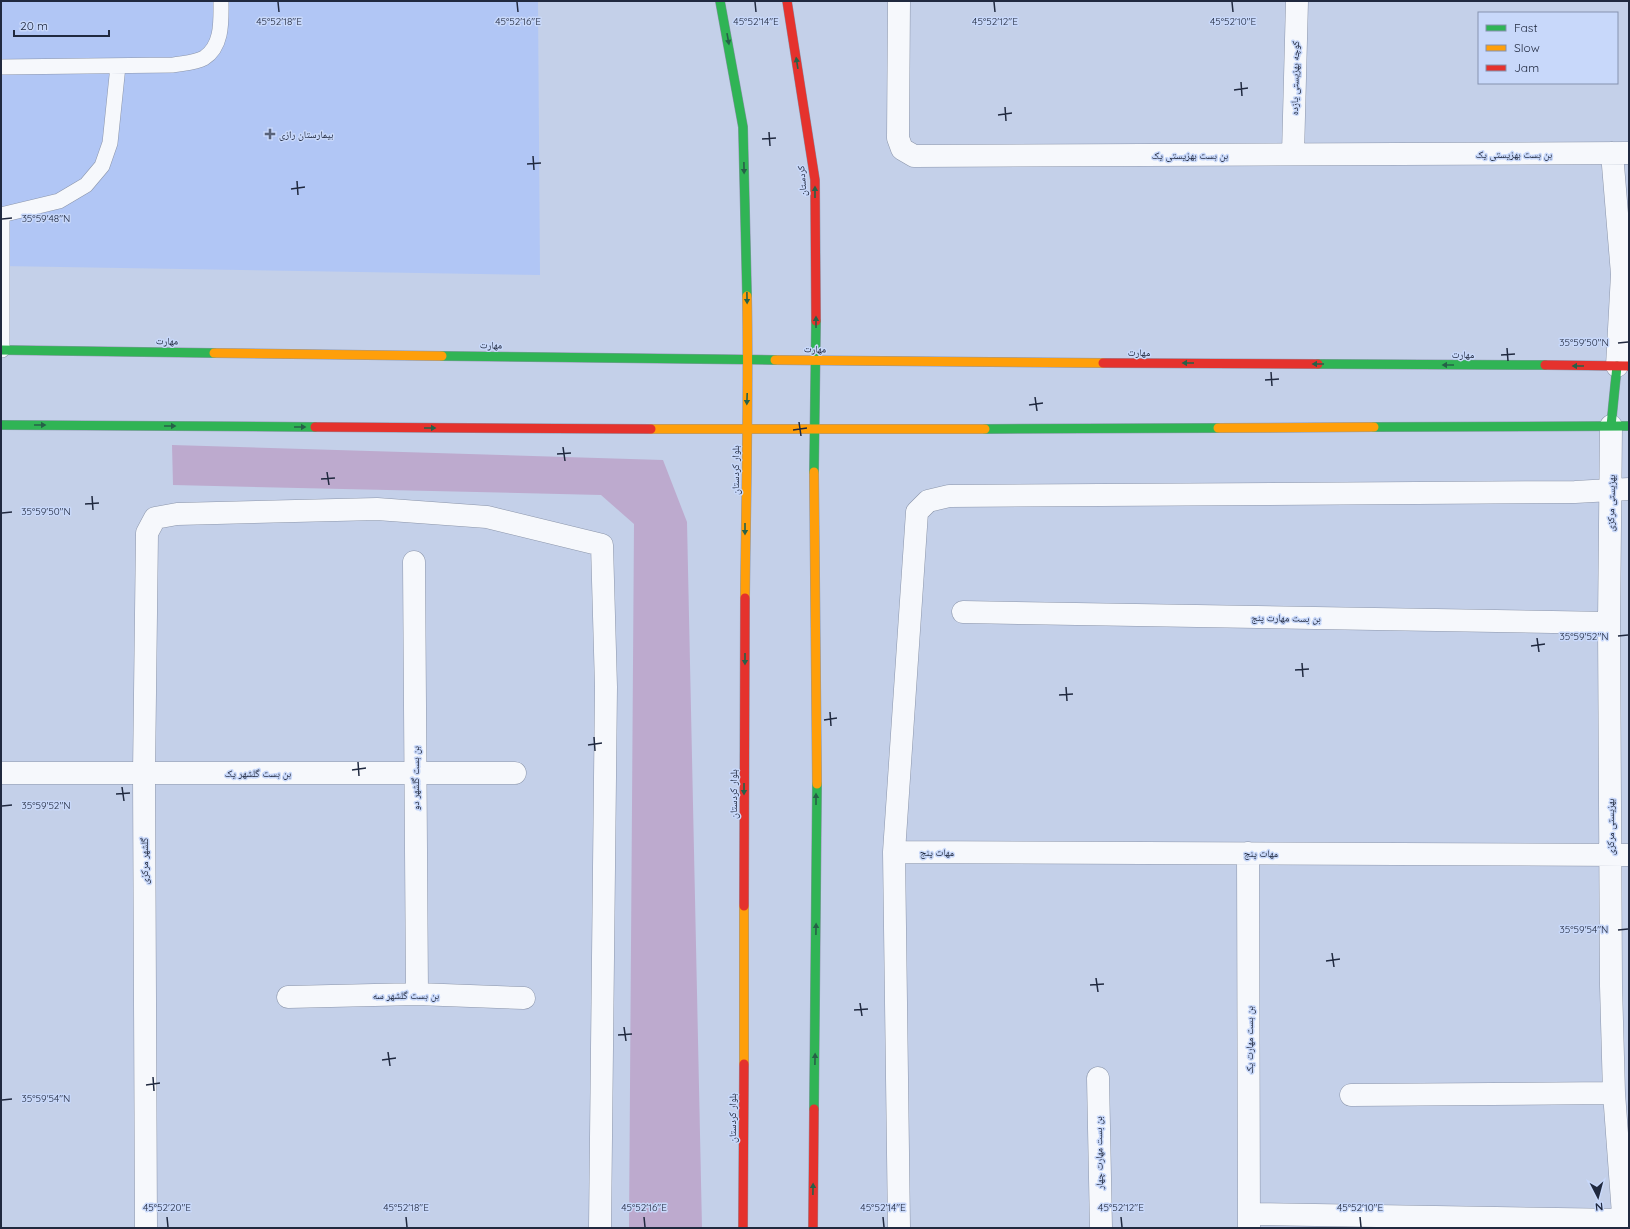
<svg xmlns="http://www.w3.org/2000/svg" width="1630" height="1229" font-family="Quicksand,'Noto Naskh Arabic',sans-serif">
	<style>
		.built { fill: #b1c6f5 }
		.green { fill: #bdaace }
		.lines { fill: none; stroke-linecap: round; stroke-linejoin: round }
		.lane-casing { stroke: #8b95aa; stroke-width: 16 }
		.street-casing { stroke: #8b95aa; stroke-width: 23 }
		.fast-casing { stroke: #8b95aa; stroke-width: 10 }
		.slow-casing { stroke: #8b95aa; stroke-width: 10 }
		.jam-casing { stroke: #8b95aa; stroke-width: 10 }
		.lane { stroke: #f6f8fc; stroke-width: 15 }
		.street { stroke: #f6f8fc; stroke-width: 22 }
		.fast { stroke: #30b455; stroke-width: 9 }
		.slow { stroke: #ff9f0a; stroke-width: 9 }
		.jam { stroke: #e5322d; stroke-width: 9 }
		.oneway { fill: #266148 }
		.ticks { fill: none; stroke: #20293f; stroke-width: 1.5 }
		.poi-dot { fill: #59637a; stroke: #c8d8fa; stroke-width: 1.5 }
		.labels { text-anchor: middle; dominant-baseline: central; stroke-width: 3; stroke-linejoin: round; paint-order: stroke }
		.street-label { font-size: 10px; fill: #20293f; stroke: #c8d8fa }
		.poi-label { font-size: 10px; fill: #20293f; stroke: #c8d8fa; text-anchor: start }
		.ticks-label { font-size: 10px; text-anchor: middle; fill: #20293f; stroke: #c8d8fa; stroke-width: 3; stroke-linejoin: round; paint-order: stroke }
	</style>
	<rect width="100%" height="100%" fill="#c4d0e9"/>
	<!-- built -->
	<path class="built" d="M1,1h537l2,274 -539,-9z"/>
	<!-- green -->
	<path class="green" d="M172,445l491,15 24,62 15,706h-73l5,-704 -33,-29 -428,-10z"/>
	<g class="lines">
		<defs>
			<path id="lane" d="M1,67l172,-2c10,-2 22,-2 31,-7 19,-12 17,-38 17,-57
				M1,215l58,-14 27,-16 16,-19 8,-23 8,-77
				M2,215v135"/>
			<path id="street" d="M899,1l-1,137 4,11 12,7 715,-3
				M1612,153l10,121 -5,92
				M1293,154l4,-153
				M1611,426l-2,197 2,363 3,107 10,135
				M414,562l3,432
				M963,612l646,11
				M1,773h514
				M894,852l735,3
				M1248,853l1,375
				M288,997l129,-3 107,4
				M1098,1078l3,150
				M1351,1095l263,-2
				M1249,1214l374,6
				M146,1228l-2,-455 3,-240 8,-15 22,-4 200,-5 110,8 115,28 4,142 -6,541
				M899,1228l-5,-376 23,-340 11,-11 21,-5 626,-4 54,-3"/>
			<path id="fast" d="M720,1l23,126 4,169
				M1,350l213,3
				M442,356l333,4
				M1318,364l227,1
				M1,425l314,2
				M1611,426l6,-60
				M1374,427l255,-1
				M985,429l233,-1
				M814,472l2,-151
				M814,1109l3,-325"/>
			<path id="slow" d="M214,353l228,3
				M775,360l328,3
				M1218,428l156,-1
				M651,429h334
				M814,472l3,312
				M745,598c1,-101 4,-202 2,-302
				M744,1064v-158"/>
			<path id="jam" d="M787,1l28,179 1,141
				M1103,363l215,1
				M1545,365l84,1
				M315,427l336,2
				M744,906l1,-308
				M743,1228l1,-164
				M813,1228l1,-119"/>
		</defs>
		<!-- lane casing -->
		<use href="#lane" class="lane-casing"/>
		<!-- street casing -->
		<use href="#street" class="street-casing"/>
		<!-- fast casing -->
		<use href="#fast" class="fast-casing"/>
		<!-- slow casing -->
		<use href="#slow" class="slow-casing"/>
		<!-- jam casing -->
		<use href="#jam" class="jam-casing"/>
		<!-- lane -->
		<use href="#lane" class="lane"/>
		<!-- street -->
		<use href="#street" class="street"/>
		<!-- fast -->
		<use href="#fast" class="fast"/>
		<!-- slow -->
		<use href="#slow" class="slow"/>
		<!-- jam -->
		<use href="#jam" class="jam"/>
	</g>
	<!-- one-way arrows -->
	<defs><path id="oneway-solid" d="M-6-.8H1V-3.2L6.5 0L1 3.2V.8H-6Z"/></defs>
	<g class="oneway">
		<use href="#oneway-solid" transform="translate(728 39) rotate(80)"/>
		<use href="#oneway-solid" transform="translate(797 63) rotate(-99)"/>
		<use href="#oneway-solid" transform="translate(744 168) rotate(89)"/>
		<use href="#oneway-solid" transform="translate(815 192) rotate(-90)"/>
		<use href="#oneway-solid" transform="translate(747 298) rotate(89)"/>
		<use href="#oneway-solid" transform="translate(816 322) rotate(-90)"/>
		<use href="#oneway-solid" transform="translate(1188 363) rotate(-180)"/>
		<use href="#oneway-solid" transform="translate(1318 364) rotate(-180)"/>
		<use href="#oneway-solid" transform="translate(1448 365) rotate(-180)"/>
		<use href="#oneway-solid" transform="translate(1578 366) rotate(-180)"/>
		<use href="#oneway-solid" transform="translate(747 399) rotate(92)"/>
		<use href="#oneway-solid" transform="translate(40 425)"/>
		<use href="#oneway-solid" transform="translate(170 426)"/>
		<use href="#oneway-solid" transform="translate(300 427)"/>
		<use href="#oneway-solid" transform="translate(430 428)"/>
		<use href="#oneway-solid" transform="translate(745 529) rotate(90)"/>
		<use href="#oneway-solid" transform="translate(745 659) rotate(90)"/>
		<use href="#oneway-solid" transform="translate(744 789) rotate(90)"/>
		<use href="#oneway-solid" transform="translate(816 799) rotate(-90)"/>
		<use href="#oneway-solid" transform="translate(816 929) rotate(-89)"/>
		<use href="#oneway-solid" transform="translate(815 1059) rotate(-89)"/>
		<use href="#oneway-solid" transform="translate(813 1189) rotate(-89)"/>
	</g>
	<!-- ticks -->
	<path class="ticks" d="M278,2l1,10M517,2l1,10M755,2l1,10M994,2l1,10M1232,2l1,10M1241,82l1,14M1234,90l14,-2M1005,107l1,14M998,115l14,-2M769,132l1,14M762,139l14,-1M533,156l1,14M527,164l14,-1M297,181l1,14M291,189l14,-2M2,219l10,-1M1618,343l10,-1M1507,348l1,13M1501,355l14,-1M1271,372l1,14M1265,380l14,-1M1035,397l2,14M1029,405l14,-2M799,422l2,14M793,430l14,-2M563,447l2,14M557,454l14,-1M327,472l2,13M321,479l14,-1M92,496l1,14M85,504l14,-1M2,513l10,-1M1618,636l10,-1M1537,638l2,14M1531,646l14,-2M1302,663l1,14M1295,670l14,-1M1066,687l1,14M1059,695l14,-1M830,712l1,14M824,720l13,-2M594,737l1,14M588,745l14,-2M358,762l1,14M352,770l14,-2M122,787l2,14M116,794l14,-1M2,806l10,-1M1618,930l10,-1M1332,953l2,14M1326,961l14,-2M1096,978l2,14M1090,985l14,-1M860,1003l2,13M854,1010l14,-1M624,1027l2,14M618,1035l14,-1M388,1052l2,14M382,1060l14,-2M153,1077l1,14M146,1085l14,-2M2,1100l10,-1M167,1217l1,10M406,1217l1,10M644,1217l1,10M883,1217l1,10M1121,1217l1,10M1360,1217l1,10"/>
	<!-- markers -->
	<path class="poi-dot" d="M268 128h4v4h4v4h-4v4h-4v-4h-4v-4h4z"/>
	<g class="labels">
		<!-- street labels -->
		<g class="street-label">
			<text transform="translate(1295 78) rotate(-89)">کوچه بهزیستی یازده</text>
			<text x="1514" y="154">بن بست بهزیستی یک</text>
			<text x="1190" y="155">بن بست بهزیستی یک</text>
			<text transform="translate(802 181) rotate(-95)">کردستان</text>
			<text transform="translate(167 341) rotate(1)">مهارت</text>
			<text transform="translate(491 345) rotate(1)">مهارت</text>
			<text transform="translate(815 349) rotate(1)">مهارت</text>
			<text x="1139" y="352">مهارت</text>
			<text x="1463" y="354">مهارت</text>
			<text transform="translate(735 470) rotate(-90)">بلوار کردستان</text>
			<text transform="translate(1611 503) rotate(-89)">بهزیستی مرکزی</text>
			<text transform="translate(1286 618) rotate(1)">بن بست مهارت پنج</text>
			<text x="258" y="773">بن بست گلشهر یک</text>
			<text transform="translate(415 778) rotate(-90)">بن بست گلشهر دو</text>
			<text transform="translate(733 794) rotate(-90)">بلوار کردستان</text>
			<text transform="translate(1610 827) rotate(-90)">بهزیستی مرکزی</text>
			<text x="937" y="852">مهات پنج</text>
			<text x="1261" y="853">مهات پنج</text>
			<text transform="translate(144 861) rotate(-90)">گلشهر مرکزی</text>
			<text x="406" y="995">بن بست گلشهر سه</text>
			<text transform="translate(1249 1040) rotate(-90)">بن بست مهارت یک</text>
			<text transform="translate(732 1118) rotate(-90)">بلوار کردستان</text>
			<text transform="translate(1099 1153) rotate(-91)">بن بست مهارت چهار</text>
		</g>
		<!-- poi labels -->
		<g class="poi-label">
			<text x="279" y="134">بیمارستان رازی</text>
		</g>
	</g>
	<g class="ticks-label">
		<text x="279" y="25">45°52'18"E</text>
		<text x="518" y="25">45°52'16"E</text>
		<text x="756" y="25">45°52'14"E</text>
		<text x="995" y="25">45°52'12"E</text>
		<text x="1233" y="25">45°52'10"E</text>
		<text x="46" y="222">35°59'48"N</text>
		<text x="1584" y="346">35°59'50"N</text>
		<text x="46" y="515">35°59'50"N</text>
		<text x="1584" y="640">35°59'52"N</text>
		<text x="46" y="809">35°59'52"N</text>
		<text x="1584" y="933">35°59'54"N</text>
		<text x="46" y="1102">35°59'54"N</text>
		<text x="167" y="1211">45°52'20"E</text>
		<text x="406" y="1211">45°52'18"E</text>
		<text x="644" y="1211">45°52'16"E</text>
		<text x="883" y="1211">45°52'14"E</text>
		<text x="1121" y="1211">45°52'12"E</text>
		<text x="1360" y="1211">45°52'10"E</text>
	</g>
	<!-- border -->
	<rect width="1630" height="1229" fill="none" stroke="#20293f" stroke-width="4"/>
	<!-- legend -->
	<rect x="1478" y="12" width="140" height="72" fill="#c8d8fa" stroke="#8592af"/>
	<rect x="1486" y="25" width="20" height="6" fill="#30b455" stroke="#8592af"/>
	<text x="1514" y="32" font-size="12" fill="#20293f">Fast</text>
	<rect x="1486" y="45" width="20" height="6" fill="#ff9f0a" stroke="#8592af"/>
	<text x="1514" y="52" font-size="12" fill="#20293f">Slow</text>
	<rect x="1486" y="65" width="20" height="6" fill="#e5322d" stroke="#8592af"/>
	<text x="1514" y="72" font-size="12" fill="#20293f">Jam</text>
	<!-- north arrow -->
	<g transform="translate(1598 1197) rotate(174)" stroke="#c8d8fa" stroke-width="3" paint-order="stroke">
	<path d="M0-3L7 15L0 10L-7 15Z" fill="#20293f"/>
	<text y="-6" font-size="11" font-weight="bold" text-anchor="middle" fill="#20293f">N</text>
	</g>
	<!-- scale -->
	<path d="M14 30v6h95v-6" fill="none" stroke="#20293f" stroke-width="2"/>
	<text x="20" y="30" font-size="12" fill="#20293f" stroke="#c8d8fa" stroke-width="3" paint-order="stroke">20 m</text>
</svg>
